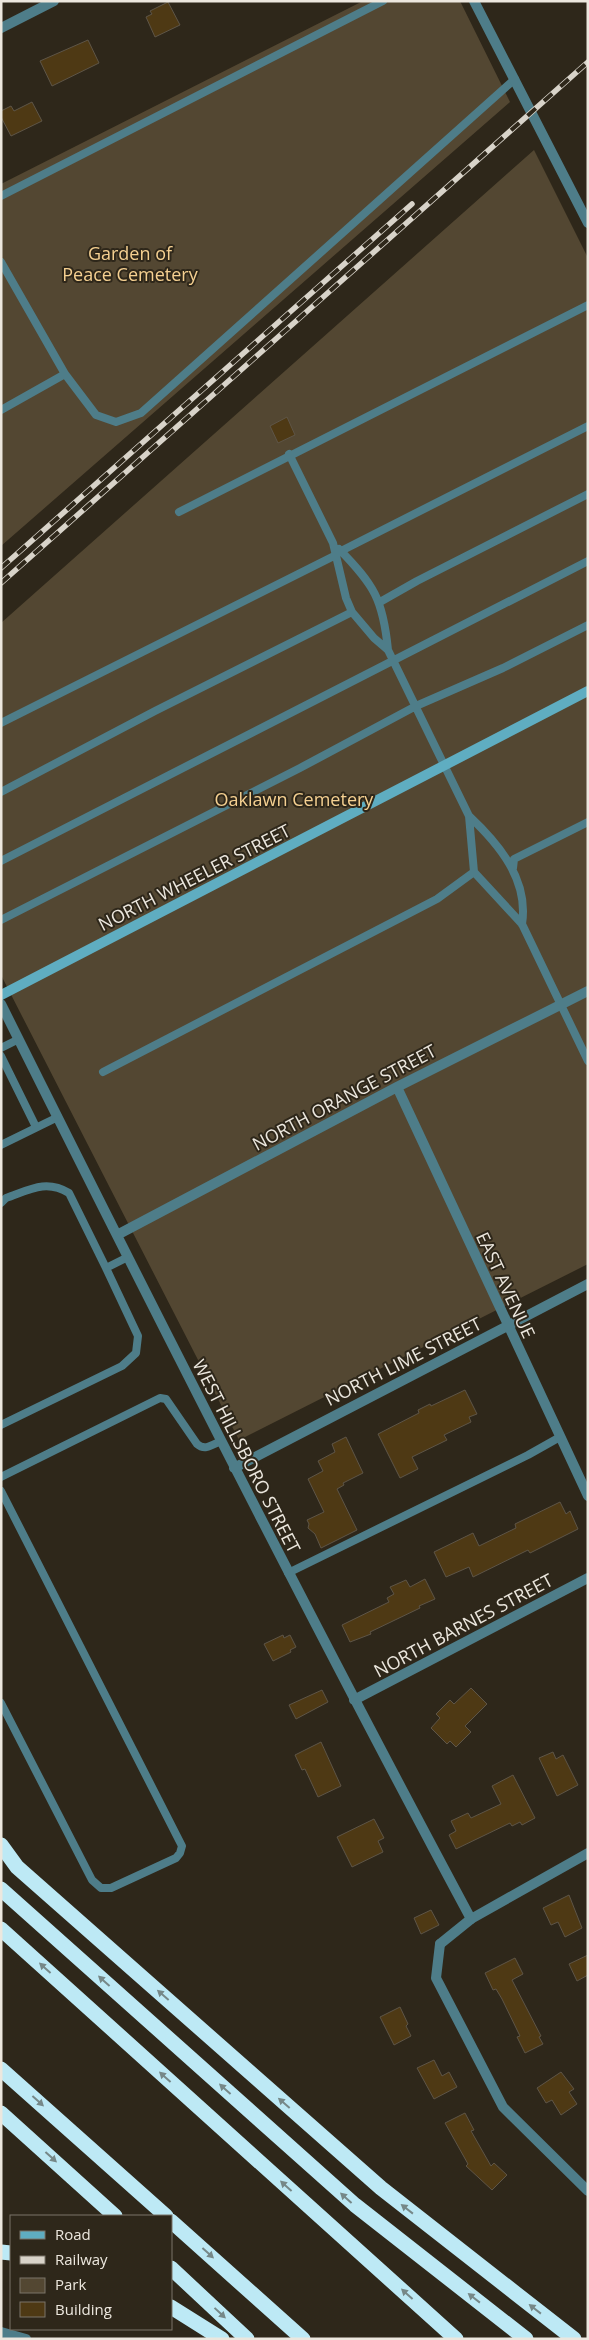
<svg xmlns="http://www.w3.org/2000/svg" width="589" height="2340" font-family="'Open Sans',sans-serif">
	<style>
		.green { fill: #534732 }
		.building { fill: #4e3914; stroke: #5e5547 }
		.lines { fill: none; stroke-linecap: round; stroke-linejoin: round }
		.service { stroke: #4e7d89; stroke-width: 8 }
		.minor { stroke: #4e7d89; stroke-width: 10 }
		.tertiary { stroke: #4e7d89; stroke-width: 10 }
		.secondary { stroke: #5fadc1; stroke-width: 10 }
		.motorway { stroke: #bde9f5; stroke-width: 15 }
		.rail-casing { stroke: #d8d3c9; stroke-width: 5.5 }
		.rail { stroke: #2e271a; stroke-width: 4; stroke-dasharray: 11; stroke-linecap: butt }
		.oneway { fill: #768888 }
		.labels { text-anchor: middle; dominant-baseline: central; stroke-width: 4; stroke-linejoin: round; paint-order: stroke }
		.park-label { font-size: 18px; fill: #f5d091; stroke: #2e271a }
		.street-label { font-size: 18px; fill: #ece7de; stroke: #2e271a }
	</style>
	<rect width="100%" height="100%" fill="#2e271a"/>
	<!-- green -->
	<path class="green" d="M363,1h97l50,101 -509,444v-362z
		M534,150l54,108v1006l-349,176 -238,-465v-352z"/>
	<!-- building -->
	<path class="building" d="M168,2l12,23 -25,12 -9,-20 6,-3 -2,-3z
		M88,40l11,23 -47,23 -12,-25z
		M32,102l10,19 -31,15 -10,-19v-6l10,-5 3,5z
		M287,417l8,18 -17,8 -8,-17z
		M465,1390l12,24 -8,3 2,5 -27,13 3,5 -35,17 6,12 -18,9 -22,-44 41,-21 -1,-3 12,-6 1,2z
		M346,1437l17,36 -20,10 1,2 -7,4 20,41 -36,18 -6,-14 -7,-6 1,-4 -2,-4 17,-8 -16,-33 15,-8 -5,-10 17,-9 -3,-8z
		M560,1502l6,12 4,-3 8,18 -48,24 -2,-3 -55,27 -4,-10 -23,10 -12,-25 39,-19 6,13 37,-18 -1,-4z
		M425,1579l10,20 -16,7 1,2 -50,24 1,2 -21,8 -8,-17 47,-23 -2,-4 7,-4 -4,-7 16,-7 4,7z
		M283,1635l1,3 6,-3 6,12 -6,3 1,2 -18,9 -9,-17z
		M471,1688l16,16 -22,22 6,6 -15,15 -6,-6 -3,3 -16,-16 9,-10 -4,-4 14,-14 4,4z
		M322,1690l6,12 -32,17 -7,-14z
		M321,1742l20,44 -23,11 -13,-28 -3,1 -7,-15z
		M553,1752l3,7 7,-4 15,30 -21,11 -18,-38z
		M513,1775l22,43 -13,7 -2,-3 -8,4 -2,-3 -54,26 -7,-14 7,-4 -5,-10 17,-8 3,5 30,-14 -9,-18z
		M374,1819l10,19 -6,3 5,11 -31,15 -15,-30z
		M569,1895l13,33 -17,9 -7,-15 -7,3 -8,-17z
		M431,1910l8,15 -18,9 -7,-16z
		M588,1955v20l-11,6 -8,-17z
		M515,1958l8,16 -11,6 29,56 -2,1 4,7 -18,9 -8,-16 3,-1 -18,-37 -6,-10 -3,1 -8,-17z
		M400,2007l8,17 -2,2 5,10 -17,9 -14,-28z
		M434,2060l8,16 7,-4 8,15 -23,12 -17,-31z
		M561,2072l13,17 -5,3 8,12 -16,11 -9,-15 -6,3 -9,-15z
		M465,2113l9,17 -3,1 20,35 3,-3 13,12 -15,15 -26,-24 2,-2 -23,-41z"/>
	<g class="lines">
		<!-- service -->
		<path class="service" d="M1,196l382,-195
			M1,262l64,112 -64,36
			M65,374l31,41 20,7 25,-9 374,-334
			M289,454l44,89 13,55 6,14 22,26 14,12 81,166 5,56 48,52 66,137
			M179,512l409,-207
			M339,549c35,36 44,50 49,101
			M341,551l247,-125
			M380,602l37,-21 171,-87
			M1,723l335,-168
			M1,792l154,-81 197,-99
			M469,816c30,28 60,64 53,108
			M1,861l587,-300
			M513,868l1,-9 74,-37
			M1,920l299,-152 116,-62 87,-38 85,-43
			M1,1048l18,-9
			M1,1056l35,71
			M103,1072l334,-173 37,-27
			M1,1145l57,-28
			M1,1203l5,-5c23,-8 40,-19 63,-5l37,75
			M1,1425l121,-59 14,-13 2,-17 -32,-68 22,-11
			M1,1477l159,-79 6,1 31,45c8,7 15,1 24,-3
			M1,1491l181,355 -2,7 -4,5 -65,30h-10l-9,-8 -91,-177
			M288,1573l240,-118 32,-18"/>
		<!-- minor -->
		<path class="minor" d="M474,1l114,222
			M1,28l53,-27
			M1,1004c153,307 308,613 470,915
			M397,1087l191,409
			M117,1235l280,-148 191,-96
			M234,1468l354,-184
			M354,1700l234,-122
			M440,1944l-4,34 67,129 85,84"/>
		<!-- tertiary -->
		<path class="tertiary" d="M440,1944l31,-25 117,-66
			M1,2332l25,7"/>
		<!-- secondary -->
		<path class="secondary" d="M1,995l587,-304"/>
		<!-- motorway -->
		<path class="motorway" d="M1,1845l16,22 364,321 193,151
			M1,1889l354,316 171,134
			M1,1929l455,410
			M1,2069l165,147
			M1,2113l114,103
			M171,2221l132,118
			M1,2252l10,1
			M171,2268l76,71
			M171,2307l51,32"/>
		<defs>
			<path id="rail" d="M1,568l411,-364
				M1,583l587,-521"/>
		</defs>
		<!-- rail casing -->
		<use href="#rail" class="rail-casing"/>
		<!-- rail -->
		<use href="#rail" class="rail"/>
	</g>
	<!-- one-way arrows -->
	<defs><path id="oneway-solid" d="M-6-.8H1V-3.2L6.5 0L1 3.2V.8H-6Z" transform="scale(1.25)"/></defs>
	<g class="oneway">
		<use href="#oneway-solid" transform="translate(45 1968) rotate(-138)"/>
		<use href="#oneway-solid" transform="translate(104 1981) rotate(-138)"/>
		<use href="#oneway-solid" transform="translate(163 1995) rotate(-139)"/>
		<use href="#oneway-solid" transform="translate(165 2077) rotate(-138)"/>
		<use href="#oneway-solid" transform="translate(225 2089) rotate(-138)"/>
		<use href="#oneway-solid" transform="translate(38 2101) rotate(42)"/>
		<use href="#oneway-solid" transform="translate(284 2103) rotate(-139)"/>
		<use href="#oneway-solid" transform="translate(51 2157) rotate(42)"/>
		<use href="#oneway-solid" transform="translate(286 2186) rotate(-138)"/>
		<use href="#oneway-solid" transform="translate(346 2198) rotate(-138)"/>
		<use href="#oneway-solid" transform="translate(407 2209) rotate(-142)"/>
		<use href="#oneway-solid" transform="translate(208 2253) rotate(42)"/>
		<use href="#oneway-solid" transform="translate(407 2294) rotate(-138)"/>
		<use href="#oneway-solid" transform="translate(474 2298) rotate(-142)"/>
		<use href="#oneway-solid" transform="translate(535 2309) rotate(-142)"/>
		<use href="#oneway-solid" transform="translate(220 2313) rotate(43)"/>
	</g>
	<g class="labels">
		<!-- park labels -->
		<g class="park-label">
			<text x="130" y="253">Garden of<tspan x="130" dy="21">Peace Cemetery</tspan></text>
			<text x="294" y="799">Oaklawn Cemetery</text>
		</g>
		<!-- street labels -->
		<g class="street-label">
			<text transform="translate(194 877) rotate(-27)">NORTH WHEELER STREET</text>
			<text transform="translate(344 1097) rotate(-28)">NORTH ORANGE STREET</text>
			<text transform="translate(506 1285) rotate(65)">EAST AVENUE</text>
			<text transform="translate(403 1361) rotate(-27)">NORTH LIME STREET</text>
			<text transform="translate(247 1456) rotate(63)">WEST HILLSBORO STREET</text>
			<text transform="translate(463 1625) rotate(-28)">NORTH BARNES STREET</text>
		</g>
	</g>
	<!-- border -->
	<rect width="589" height="2340" fill="none" stroke="#ece7de" stroke-width="5"/>
	<!-- legend -->
	<rect x="10" y="2215" width="162" height="115" fill="#2e271a" stroke="#7a7468"/>
	<rect x="20" y="2231" width="25" height="8" fill="#5fadc1" stroke="#7a7468"/>
	<text x="55" y="2240" font-size="15" fill="#ece7de">Road</text>
	<rect x="20" y="2256" width="25" height="8" fill="#d8d3c9" stroke="#7a7468"/>
	<text x="55" y="2265" font-size="15" fill="#ece7de">Railway</text>
	<rect x="20" y="2278" width="25" height="15" fill="#534732" stroke="#7a7468"/>
	<text x="55" y="2290" font-size="15" fill="#ece7de">Park</text>
	<rect x="20" y="2302" width="25" height="15" fill="#4e3914" stroke="#7a7468"/>
	<text x="55" y="2315" font-size="15" fill="#ece7de">Building</text>
</svg>
